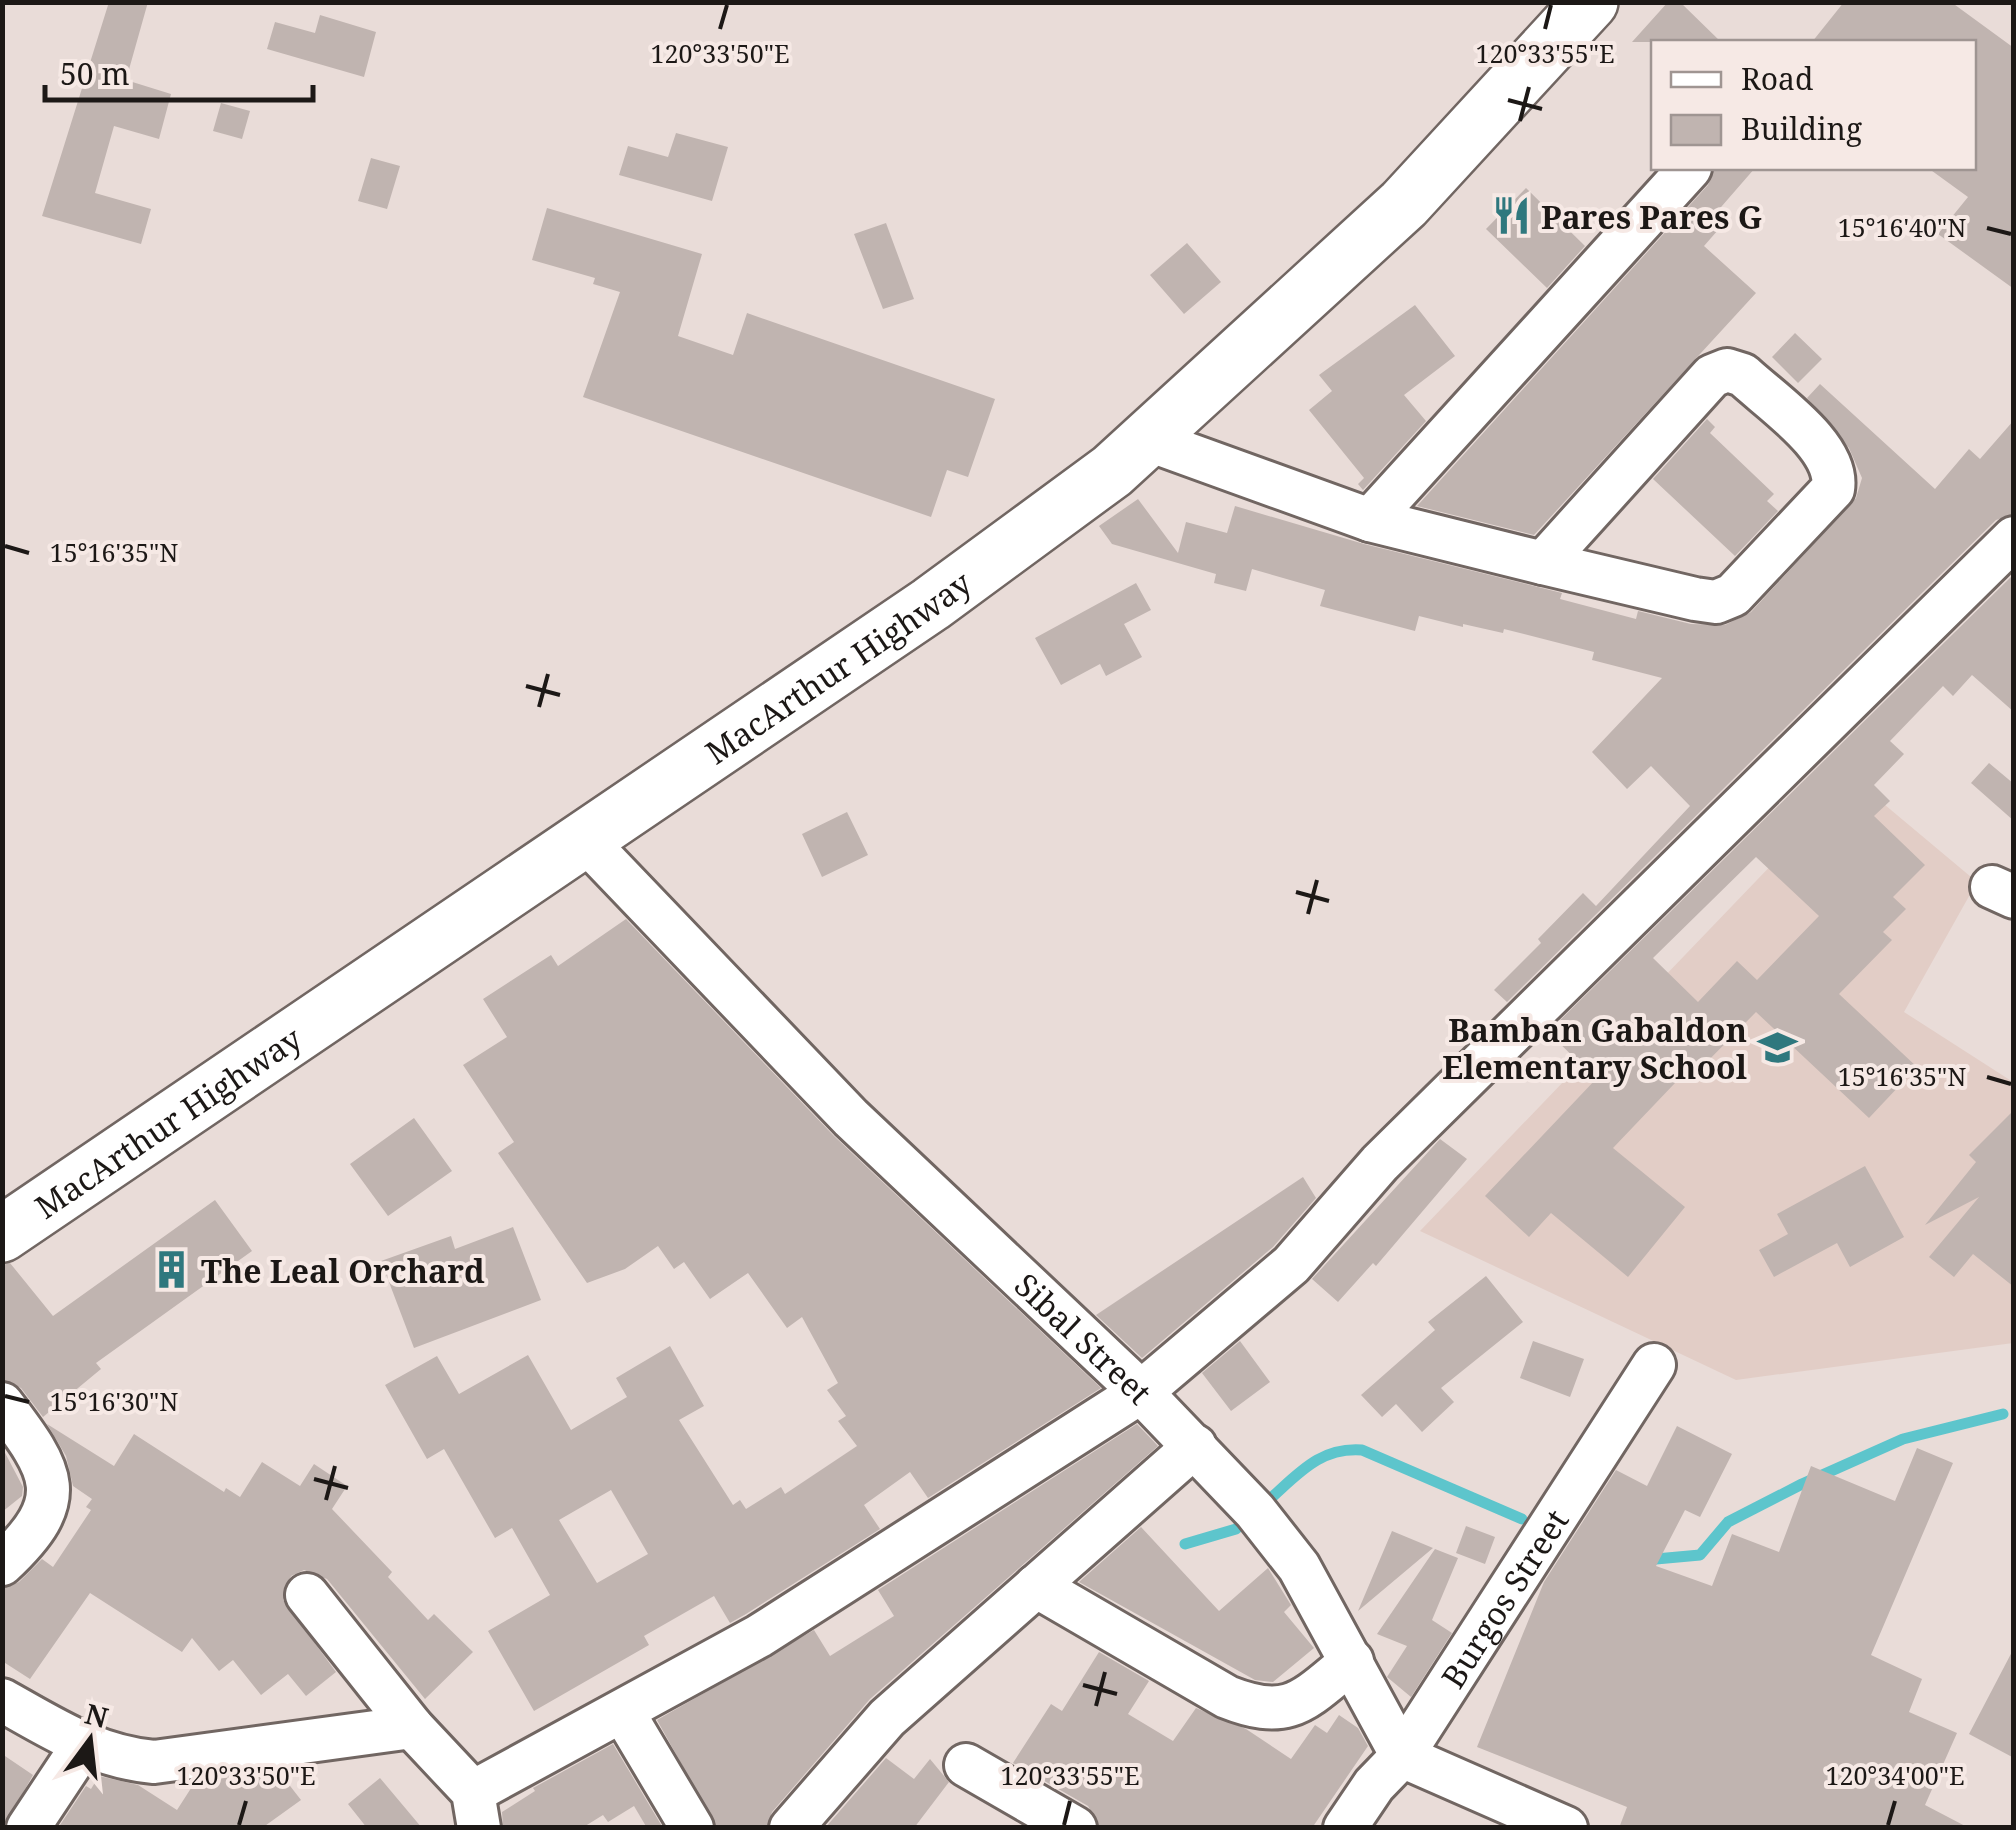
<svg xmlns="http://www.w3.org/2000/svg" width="2016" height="1830" font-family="'Noto Serif',serif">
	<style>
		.built { fill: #e2cdc6 }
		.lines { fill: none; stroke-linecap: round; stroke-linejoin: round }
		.stream { stroke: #5dc5cc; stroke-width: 11 }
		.building { fill: #c0b4b0; fill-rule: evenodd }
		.minor-casing { stroke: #716662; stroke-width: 48 }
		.highway-casing { stroke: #716662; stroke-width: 60 }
		.minor { stroke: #fff; stroke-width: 42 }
		.highway { stroke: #fff; stroke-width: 55 }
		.ticks { fill: none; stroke: #1c1816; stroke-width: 4 }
		.labels { text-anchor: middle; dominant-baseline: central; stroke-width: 8; stroke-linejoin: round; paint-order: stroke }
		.poi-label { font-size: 32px; font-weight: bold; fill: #1c1816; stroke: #f6e9e5; text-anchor: start }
		.street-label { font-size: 32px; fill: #1c1816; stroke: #f6e9e5 }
		.ticks-label { font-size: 25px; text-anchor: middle; fill: #1c1816; stroke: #f6e9e5; stroke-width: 8; stroke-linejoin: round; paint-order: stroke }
	</style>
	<rect width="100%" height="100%" fill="#e9dcd8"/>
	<!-- built -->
	<path class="built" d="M1854,779l123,103 -73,130 109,70v261l-277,37 -316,-149z"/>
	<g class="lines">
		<!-- stream -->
		<path class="stream" d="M1271,1498c29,-26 50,-51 91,-48l160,69
			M1185,1544l51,-15 12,-11
			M1645,1560l55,-5 28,-33 74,-38 101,-45 100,-25"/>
	</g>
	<!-- building -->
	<path class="building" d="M109,2h39l-22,78 45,14 -12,45 -45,-13 -19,67 56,16 -10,35 -99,-28z
		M1668,2h12l41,40h-89z
		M1844,2h107l63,46v241l-76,-55 30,-37 -40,-29h46v-126h-162z
		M320,15l56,17 -12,45 -97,-28 8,-27 40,11z
		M221,103l29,8 -8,28 -29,-8z
		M676,133l52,14 -16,54 -93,-26 9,-29 40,11z
		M371,158l29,8 -13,43 -29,-8z
		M1714,168h41l-40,46 10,8 -21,24 52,47 -222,242 -117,-29 291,-321z
		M1526,188l59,58 -38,42 -61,-59z
		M547,208l155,46 -24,82 55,19 14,-42 248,86 -27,78 -21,-7 -16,47 -348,-120 37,-105 -27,-8 2,-6 -63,-18z
		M886,223l28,76 -31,10 -29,-75z
		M1187,243l34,39 -37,32 -34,-39z
		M1415,305l40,51 -51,39 22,26 -63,69 -5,-6 6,-6 -55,-68 23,-19 -13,-16z
		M1795,333l27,26 -24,24 -26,-26z
		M1820,384l115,105 34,-40 11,10 34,-39v94l-18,6 -489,482 -13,-12 47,-47 -3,-4 45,-46 13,13 94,-100 -39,-40 -24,23 -35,-37 70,-74 -70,-18 2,-8 -90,-23 -1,4 -40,-9v3l-44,-11 -4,15 -95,-25 5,-16 -73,-21 -6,22 -32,-8 2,-9 -104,-30 -13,-18 39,-27 40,54 8,-31 41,11 8,-27 129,38 198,49 -2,6 76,20 2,-8 53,13 34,1 26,-13 105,-114 6,-20 -13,-30 -42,-50z
		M1707,419l8,8 -5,6 64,61 -7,7 11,10 -43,45 -82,-77z
		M2014,574v138l-42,-37 -19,21 -10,-10 -53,55 14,13 -30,31 16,16 -16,15 51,49 -32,32 13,12 -23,23 9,8 -53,54 78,73 -48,51 -113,-106 -54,55 -6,-6 -83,87 72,59 -57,70 -77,-64 -22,24 -44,-41 111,-117 -48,-47zM1756,857l63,59 -62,64 -20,-19 -39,41 -45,-44z
		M1136,583l15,27 -27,14 18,33 -36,19 -6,-12 -39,21 -26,-47z
		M1989,763l25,21v37l-43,-38z
		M847,812l21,43 -46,22 -20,-43z
		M626,919l208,217 267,252 -173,110 -18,-26 -46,33 16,24 -134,85 -16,9 -16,-27 -70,40 5,9 -115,66 -46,-80 62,-36 -38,-67 -17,10 -51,-89 -17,10 -42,-74 52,-29 22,38 69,-39 43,75 56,-33 -11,-19 54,-32 34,60 -25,14 54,85 7,-5 6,9 35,-22 4,7 72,-48 -19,-25 8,-5 -19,-26 11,-7 -36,-66 -15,11 -39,-55 -38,26 -26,-37 -10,7 -16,-23 -33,23 -38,14 -89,-130 16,-11 -51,-77 44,-28 -24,-38 68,-44 7,11zM611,1490l37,64 -51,29 -38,-63z
		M2014,1110v177l-41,-33 -19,23 -25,-20 50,-60 -54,28 51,-63 -7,-7z
		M414,1118l38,53 -64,45 -38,-52z
		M1440,1139l27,20 -91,107 -3,-3 -35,39 -26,-23z
		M1865,1166l39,71 -54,30 -13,-24 -63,34 -15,-27 29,-16 -11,-20z
		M1303,1177l13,21 -43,49 -131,111 -46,-43z
		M215,1200l37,51 -156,112 5,6 -58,48 -22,-29 -19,-8v-115l8,-2 43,53z
		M513,1227l28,73 -127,48 -33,-87 70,-25 4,13z
		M1486,1276l37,46 -82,66 13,14 -32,30 -26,-28 -14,13 -21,-22 74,-65 -7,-8z
		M1240,1341l30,41 -39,29 -29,-38z
		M1533,1341l51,18 -14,38 -50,-19z
		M47,1424l67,42 20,-32 90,58 2,-4 14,9 22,-35 38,24 14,-22 33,22 -15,23 60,63 -4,5 40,43 6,-6 39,38 -48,47 -98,-120 -23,-9 -13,6 -8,24 53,72 -30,24 -18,-22 -27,21 -28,-35 -14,11 -27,-33 -10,14 -92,-59 -60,86 -28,-18v-73l17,-6 23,-23 11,8 38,-57 -5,-3 6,-8 -19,-13 -7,-30z
		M1137,1424l21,22 -288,253 -98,113 -5,16h-50l-60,-108 157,-90 16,26 64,-40 -16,-26z
		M1677,1426l55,28 -32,63 -15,-7 -29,56 56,20 20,-52 47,18 32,-86 84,35 22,-53 36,15 -82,192 51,24 -13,33 48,21 -32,72 44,23h-350l8,-21 -150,-60 67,-165 72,-112 31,16z
		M2,1447l21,40 -1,9 -20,16z
		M1466,1526l29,11 -10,27 -29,-11z
		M1141,1527l78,84 49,-43 23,37 -7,7 30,36 -41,34 -18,-2 -176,-98z
		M1392,1531l41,17 -75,63z
		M1435,1549l23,9 -26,62 20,13 -41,64 -24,-20 20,-31 -30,-12z
		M2014,1648v110l-45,-24z
		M1099,1652l50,29 -21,33 45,27 23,-33 50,21 45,30 24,-34 12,8 12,-18 19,13 10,18 -56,82h-212l-12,-22 -75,-43 38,-59 11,7z
		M613,1744l50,84h-16l-13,-22 -26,16 -5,-7 -21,13h-79l-1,-16 33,-21 -2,-3z
		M2,1754l31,21 -30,53h-1z
		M886,1758l28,21 16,-20 19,23 -35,46h-89z
		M270,1772l17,10 14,18 -39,28h-204l28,-42 5,3 8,-13 39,9 39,25 18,-28z
		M380,1778l42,50h-55l-19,-24z"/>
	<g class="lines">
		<defs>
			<g id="minor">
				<path d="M1727,370l16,5c30,28 97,72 90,114l-100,106 -17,7 -21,-3 -152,-36 169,-187z"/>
				<path d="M1146,439l224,81 173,43"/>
				<path d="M1370,520l320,-352"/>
				<path id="s1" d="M583,838l268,280 290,274 114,119 44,56 103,189 164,72"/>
				<path d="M1992,887l22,10"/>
				<path d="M2,1404c52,68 70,95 0,160"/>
				<path d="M1036,1586l191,111c63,25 77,3 125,-36"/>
				<path d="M307,1595l105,132 61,65 6,36"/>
				<path d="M2,1700c50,28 94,57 152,62l258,-35"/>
				<path d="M623,1712l69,116"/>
				<path d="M966,1765l109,63"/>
				<path d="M473,1792l286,-156 382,-244 150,-127 89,-102 634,-625"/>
				<path d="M28,1828l55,-83"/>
				<path d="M791,1828l96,-110 308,-272"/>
				<path id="s2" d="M1345,1828l29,-43 28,-29 252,-391"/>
			</g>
			<g id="highway">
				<path id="s3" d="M2,1234l929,-630 181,-133 292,-267 186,-202"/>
			</g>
		</defs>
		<!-- minor casing -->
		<use href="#minor" class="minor-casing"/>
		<!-- highway casing -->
		<use href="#highway" class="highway-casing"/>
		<!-- minor -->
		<use href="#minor" class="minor"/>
		<!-- highway -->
		<use href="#highway" class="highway"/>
	</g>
	<!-- ticks -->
	<path class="ticks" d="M720,29l7,-24M1545,29l6,-24M1508,100l34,9M1520,121l9,-34M1987,228l24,6M5,546l24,7M526,686l34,9M539,707l9,-33M1296,892l33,9M1308,914l9,-34M1987,1077l24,7M5,1396l24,6M314,1479l34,9M326,1500l9,-34M1083,1685l34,9M1096,1706l9,-34M239,1825l7,-24M1064,1825l6,-24M1888,1825l7,-24"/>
	<!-- icons -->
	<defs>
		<symbol id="restaurant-bare" viewBox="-9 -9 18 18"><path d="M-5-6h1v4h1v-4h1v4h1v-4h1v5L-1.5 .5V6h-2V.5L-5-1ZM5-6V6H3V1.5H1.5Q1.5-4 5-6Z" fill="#2f787e" stroke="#f6e9e5" stroke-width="2.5" paint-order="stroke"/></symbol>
		<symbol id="school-bare" viewBox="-9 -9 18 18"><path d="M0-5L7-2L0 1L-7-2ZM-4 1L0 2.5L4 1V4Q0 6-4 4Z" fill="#2f787e" stroke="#f6e9e5" stroke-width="2.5" paint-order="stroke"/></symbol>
		<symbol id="building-bare" viewBox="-9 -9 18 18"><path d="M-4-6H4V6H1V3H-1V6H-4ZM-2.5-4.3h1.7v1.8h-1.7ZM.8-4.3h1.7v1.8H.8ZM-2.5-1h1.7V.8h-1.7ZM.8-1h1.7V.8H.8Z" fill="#2f787e" stroke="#f6e9e5" stroke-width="2.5" paint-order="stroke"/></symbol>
	</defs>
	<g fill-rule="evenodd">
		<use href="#restaurant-bare" x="1484" y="188" width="55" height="55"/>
		<use href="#school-bare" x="1750" y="1020" width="55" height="55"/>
		<use href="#building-bare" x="144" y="1242" width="55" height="55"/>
	</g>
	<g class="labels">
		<!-- poi labels -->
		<g class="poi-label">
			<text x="1541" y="216">Pares Pares G</text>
			<text x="1747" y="1029" text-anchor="end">Bamban Gabaldon<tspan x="1747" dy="37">Elementary School</tspan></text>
			<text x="201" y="1270">The Leal Orchard</text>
		</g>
		<!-- street labels -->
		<g class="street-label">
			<text stroke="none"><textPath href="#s3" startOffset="1010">MacArthur Highway</textPath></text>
			<text stroke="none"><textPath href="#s3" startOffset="200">MacArthur Highway</textPath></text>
			<text stroke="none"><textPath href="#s1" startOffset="708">Sibal Street</textPath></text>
			<text stroke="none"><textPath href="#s2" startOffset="280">Burgos Street</textPath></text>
		</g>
	</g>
	<g class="ticks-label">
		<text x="720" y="63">120°33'50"E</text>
		<text x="1545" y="63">120°33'55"E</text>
		<text x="1902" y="237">15°16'40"N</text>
		<text x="114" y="562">15°16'35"N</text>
		<text x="1902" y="1086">15°16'35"N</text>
		<text x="114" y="1411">15°16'30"N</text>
		<text x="246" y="1785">120°33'50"E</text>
		<text x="1070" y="1785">120°33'55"E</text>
		<text x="1895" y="1785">120°34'00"E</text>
	</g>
	<!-- border -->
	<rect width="2016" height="1830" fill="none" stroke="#1c1816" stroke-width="10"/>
	<!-- legend -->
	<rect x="1651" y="40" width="325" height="130" fill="#f6e9e5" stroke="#9f9592" stroke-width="2.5"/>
	<rect x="1671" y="72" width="50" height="15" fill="#ffffff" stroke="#9f9592" stroke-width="2.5"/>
	<text x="1741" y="90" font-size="30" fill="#1c1816">Road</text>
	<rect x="1671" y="115" width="50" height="30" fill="#c0b4b0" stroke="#9f9592" stroke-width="2.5"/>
	<text x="1741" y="140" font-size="30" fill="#1c1816">Building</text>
	<!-- north arrow -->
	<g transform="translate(90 1740) rotate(15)" stroke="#f6e9e5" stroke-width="8" paint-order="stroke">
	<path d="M0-8L18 38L0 25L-18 38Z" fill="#1c1816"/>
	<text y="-15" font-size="28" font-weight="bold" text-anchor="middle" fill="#1c1816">N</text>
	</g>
	<!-- scale -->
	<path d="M45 85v15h268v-15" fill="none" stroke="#1c1816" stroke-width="5"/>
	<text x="60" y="85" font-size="30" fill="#1c1816" stroke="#f6e9e5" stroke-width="8" paint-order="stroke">50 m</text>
</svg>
